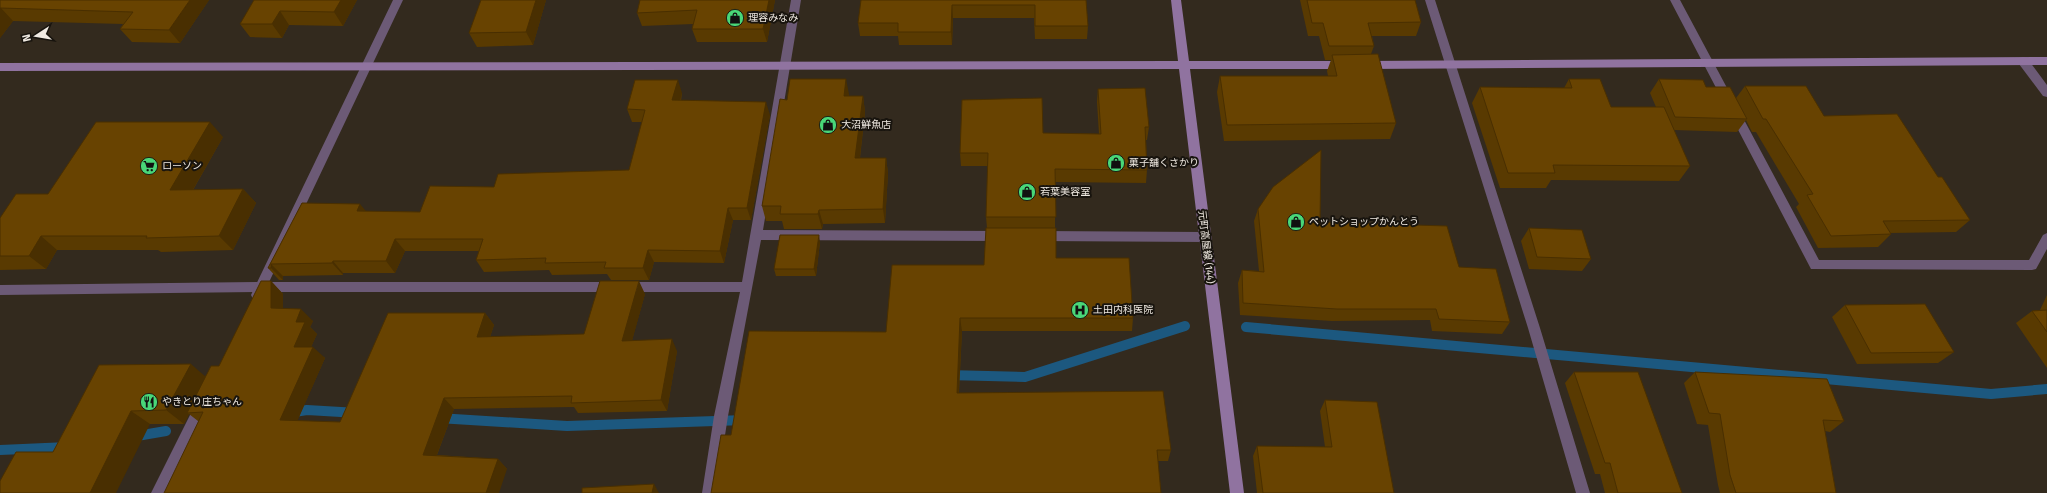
<svg xmlns="http://www.w3.org/2000/svg" width="2047" height="493" font-family="'Fira Sans','Noto Sans JP',sans-serif">
	<style>
		.lines { fill: none; stroke-linecap: round; stroke-linejoin: round }
		.stream { stroke: #1c587f; stroke-width: 10 }
		.lane { fill: #6c5a76; fill-rule: evenodd }
		.street { fill: #6c5a76; fill-rule: evenodd }
		.secondary { fill: #9073a0; fill-rule: evenodd }
		.wall { fill: #593a01 }
		.shaded-wall { fill: #492f01 }
		.building { fill: #684301; stroke: #492f01 }
		.labels { text-anchor: middle; dominant-baseline: central; stroke-width: 4; stroke-linejoin: round; paint-order: stroke }
		.poi-label { font-size: 10px; fill: #f0eae2; stroke: #18140e; text-anchor: start }
		.street-label { font-size: 10px; fill: #f0eae2; stroke: #18140e }
	</style>
	<rect width="100%" height="100%" fill="#332a1e"/>
	<g class="lines">
		<!-- stream -->
		<path class="stream" d="M1246,327l745,67 56,-5
			M947,375l78,2 160,-51
			M288,413l19,-3 51,3
			M438,418l129,8 178,-6
			M131,437l35,-6
			M0,450l68,-3"/>
		<!-- lane -->
		<path class="lane" d="M791,0h10l-38,230 238,1 4,2 2,3 -2,3 -4,2 -240,-1 -33,176 -12,77h-14l12,-77 26,-124h-479l-261,3v-10l261,-3h481z
			M1425,0h10l105,328 50,165h-14l-48,-165z
			M1670,0h10l139,260h210l14,-25 4,-2v16l-11,20 -4,1 -221,-1z
			M2023,57l4,1 20,27v12l-4,-1 -24,-32 -1,-3 1,-3z
			M1039,231l165,1 4,2 2,3 -2,3 -4,2 -165,-1 -4,-2 -2,-3 2,-3z"/>
		<!-- street -->
		<path class="street" d="M393,0h10l-142,299 -4,1 -4,-1 -2,-4z
			M202,399l5,2 2,4 -44,88h-14l46,-92z"/>
		<!-- secondary -->
		<path class="secondary" d="M1171,0h10l8,61h155l5,4 -5,4h-154l54,424h-14l-51,-424 -1179,2v-8l1178,-2z
			M2047,57v8l-683,4 -5,-4 5,-4z"/>
	</g>
	<!-- wall -->
	<path class="wall" d="M0,0h209l-29,43 -48,-1 -12,-13 3,-5 -110,-3 -13,17z
		M254,0h103l-14,26 -54,-1 -7,13 -32,-1 -10,-13z
		M481,0h65l-13,45 -56,2 -8,-14z
		M775,0l-8,42h-70l-5,-13 1,-5 -51,2 -5,-13z
		M861,0h225l2,26 -1,13h-52l-1,-21h-81l-1,27h-53l-1,-9h-38l-2,-13z
		M1300,0h115l6,22 -5,14h-44l2,10 -3,8 25,69 -6,16 -166,2 -7,-49 3,-16h108l-1,-5 4,-11h-6l-6,-24h-11z
		M1569,79l42,28h45l-6,-14 9,-14 47,8 30,11 9,-12 79,30 114,61 32,43 -14,12 -66,1 1,1 -13,13 -60,1 -22,-41 3,-3 -43,-72h-4l-6,-12 -9,12 -63,-2 16,36 -11,15 -128,-1 -5,8h-46l-28,-85 8,-16 84,1z
		M1098,89l51,38 -2,13h-1l1,30 -1,13 -91,-1v46l1,30 77,60 -1,13h-170l-3,62 212,57 -3,11h-10l-427,-26 155,-103 98,-67 3,-37 -1,-11 2,-51h-27l-1,-13 83,-20 56,1 -2,-32z
		M682,93l-1,8 89,14 -19,105h-18l-9,43 -70,-1 -5,18h-38l-4,-6 -55,1 -3,-5 -65,2 -8,-12 3,-9h-74l-10,22h-52v2l-60,1v4h-4l-11,-12 34,-65 64,8 54,1 74,-25 135,-17 13,-48h-10l-5,-13z
		M849,94v2h14l2,16 -5,46h26l2,15 -3,50 -62,1 -1,5h-38l-2,-8h-16l-4,-15 25,-106z
		M223,137l-30,53 50,-1 13,14 -23,47 -72,2 -3,-2h-101l-11,19 -46,1v-52l48,-24z
		M1258,209l62,13 139,45 51,55 -8,12 -70,-3 -2,-11 -98,1 -92,-6 -2,-32 4,-13 17,1 -5,-50z
		M1529,228l62,31 -9,12 -53,-2 -8,-28z
		M820,242l-4,34h-40l-2,-7z
		M271,281l12,13v15l30,12 -3,6 7,7 -6,13 14,11 -28,63 43,1 145,-109 9,12 -4,12 94,-3 61,-40 -13,46 45,11 -10,60 -89,2 -4,-6 -120,2 -17,46 61,4 9,10 -309,-48 -9,-7 -5,10h-34l-97,28 46,-87 106,11 14,-10z
		M2047,295v73l-31,-45 16,-12 8,-1z
		M1845,305l109,47 -16,11 -81,1 -25,-47z
		M1574,372l108,121h-77l-5,-19h-5l-30,-91z
		M1695,372l149,49 -14,11 -5,-1 11,62h-116l-2,-8 -10,-60 -11,-1 -13,-41z
		M1325,400l69,93h-137l-4,-37 4,-10 68,1 -5,-36z"/>
	<!-- shaded-wall -->
	<path class="shaded-wall" d="M190,0h19l-29,43 -11,-13z
		M341,0h16l-14,26 -9,-14z
		M536,0h10l-13,45 -7,-13z
		M769,0h6l-8,42 -4,-13z
		M952,5l1,13 -1,27 -1,-13z
		M0,7l13,14 -13,17z
		M280,11l9,14 -7,13 -10,-14z
		M846,79l3,15 -2,18 -3,-16z
		M678,80l4,13 -5,20 -5,-13z
		M863,96l2,16 -7,61 -3,-15z
		M766,102l4,13 -19,105 -4,-12z
		M210,122l13,15 -39,68 -14,-15z
		M886,158l2,15 -3,50 -2,-14z
		M243,189l13,14 -23,47 -14,-14z
		M360,204l10,12 -13,-5z
		M728,208l5,12 -9,43 -4,-12z
		M819,210l4,14 -1,5 -4,-15z
		M819,235l1,7 -4,34 -2,-7z
		M41,236l16,14 -11,19 -17,-13z
		M395,239l10,12 -10,22 -9,-12z
		M648,250l6,12 -5,18 -6,-12z
		M333,261l10,12v2l-11,-12z
		M271,264l12,12v4l-12,-12z
		M271,281l12,13v26l-12,-12z
		M639,281l6,13 -16,58 -7,-11z
		M301,309l12,12 -3,6 7,7 -11,24 -12,-11 2,-25z
		M485,313l9,12 -8,24 -9,-12z
		M960,318l2,13 -4,74 -1,-12z
		M672,339l5,12 -10,60 -6,-11z
		M313,347l12,11 -32,73 -13,-11z
		M191,364l16,14 -20,35 2,1 -5,10 -18,-14z
		M444,398l10,11 -21,56 -10,-10z
		M131,411l19,13 -34,69h-26z
		M498,459l9,10 -8,24h-13z
		M654,484l5,9h-7z"/>
	<!-- building -->
	<path class="building" d="M0,0h190l-21,30 -49,-1 13,-17 -133,-4z
		M254,0h87l-7,12 -54,-1 -8,13h-32z
		M481,0h55l-10,32 -57,1z
		M640,0h129l-6,29h-71l5,-19 -60,3z
		M861,0h225l2,26h-53v-21h-83l-1,27h-53v-9h-40z
		M1307,0h108l6,22 -53,1 6,23h-45l-6,-23h-11z
		M1378,54l18,69 -169,2 -7,-49h117l-5,-21z
		M790,79h56l-2,17h19l-8,62h31l-3,51 -64,1 -1,4h-38l1,-8h-19l18,-107 7,1z
		M1569,79h31l11,28h53l26,59 -137,-1 2,8h-47l-28,-86 92,1z
		M1659,79l44,1 3,7h24l17,32 -72,-2z
		M635,80h43l-6,20 94,2 -19,106h-19l-8,43 -72,-1 -5,18h-39l2,-6 -61,1 1,-5 -70,2 7,-21h-88l-9,22h-53l-1,2 -61,1v4h-3l34,-65 58,1 -3,7 63,1 10,-26 64,1 4,-13 131,-4 16,-60 -18,-1z
		M1745,86h61l18,30 73,-2 41,63h4l28,43 -87,1 8,13 -60,2 -24,-41 6,-1 -47,-75h-3z
		M1145,88l4,39h-4l2,43 -92,-1 1,48h-70l2,-64h-28l2,-53 80,-2 1,35 58,1 -3,-45z
		M96,122h114l-40,68 73,-1 -24,47 -73,2 1,-2h-106l-12,20h-29v-38l16,-24h32z
		M1321,150l-1,72 127,4 12,41 37,2 14,53 -71,-3 -3,-10h-99l-94,-6 -1,-33 22,2 -6,-63 15,-22z
		M986,228h70v30h73l4,60h-173l-3,75 206,-2 8,59h-14l4,43h-450l10,-58h10l18,-104 137,1 6,-67h92z
		M1529,228l53,2 9,29 -54,-2z
		M780,235h39l-5,34h-40z
		M261,281h10v27l30,1 -5,13h9l-11,25h19l-33,73 60,2 48,-109h97l-8,24 107,-3 16,-53h39l-17,60 50,-2 -11,61 -90,3 1,-7 -128,2 -21,57 75,4 -12,34h-322l39,-81 -16,1 24,-47h8z
		M1925,304l29,48 -83,1 -26,-48z
		M2047,310v22l-15,-21z
		M191,364l-25,46 -35,1 -41,82h-90v-12l16,-29h37l46,-87z
		M1574,372h64l44,121h-64l-8,-30h-5z
		M1695,372l132,7 17,42 -21,-1 13,73h-100l-6,-18 -10,-61 -11,-1z
		M1325,400l52,2 17,91h-131l-6,-47 75,1z
		M654,484l-2,9h-70v-5z"/>
	<!-- icons -->
	<defs>
		<symbol id="shop-disc" viewBox="-11 -11 22 22"><circle r="9.5" fill="#49d778" stroke="#18140e"/><path d="M-5-2.5h2.3a2.7 3.5 0 0 1 5.4 0H5L5.5 6h-11ZM-1.5-2.5h3a1.5 2.3 0 0 0-3 0Z" fill="#111"/></symbol>
		<symbol id="supermarket-disc" viewBox="-11 -11 22 22"><circle r="9.5" fill="#49d778" stroke="#18140e"/><path d="M-6-5.5h2.5l.6 2H6L4.5 2H-2.5L-4.4-4H-6ZM-1.5 3.2a1.3 1.3 0 1 0 .1 0ZM3 3.2a1.3 1.3 0 1 0 .1 0Z" fill="#111"/></symbol>
		<symbol id="hospital-disc" viewBox="-11 -11 22 22"><circle r="9.5" fill="#49d778" stroke="#18140e"/><path d="M-5-5h3v3.5h4V-5h3V5h-3V1.5h-4V5h-3Z" fill="#111"/></symbol>
		<symbol id="restaurant-disc" viewBox="-11 -11 22 22"><circle r="9.5" fill="#49d778" stroke="#18140e"/><path d="M-5-6h1v4h1v-4h1v4h1v-4h1v5L-1.5 .5V6h-2V.5L-5-1ZM5-6V6H3V1.5H1.5Q1.5-4 5-6Z" fill="#111"/></symbol>
	</defs>
	<g fill-rule="evenodd">
		<use href="#shop-disc" x="725" y="8" width="20" height="20"/>
		<use href="#shop-disc" x="818" y="115" width="20" height="20"/>
		<use href="#shop-disc" x="1106" y="153" width="20" height="20"/>
		<use href="#supermarket-disc" x="139" y="156" width="20" height="20"/>
		<use href="#shop-disc" x="1017" y="182" width="20" height="20"/>
		<use href="#shop-disc" x="1286" y="212" width="20" height="20"/>
		<use href="#hospital-disc" x="1070" y="300" width="20" height="20"/>
		<use href="#restaurant-disc" x="139" y="392" width="20" height="20"/>
	</g>
	<g class="labels">
		<!-- poi labels -->
		<g class="poi-label">
			<text x="748" y="18">理容みなみ</text>
			<text x="841" y="125">大沼鮮魚店</text>
			<text x="1129" y="163">菓子舗くさかり</text>
			<text x="162" y="166">ローソン</text>
			<text x="1040" y="192">若葉美容室</text>
			<text x="1309" y="222">ペットショップかんとう</text>
			<text x="1093" y="310">土田内科医院</text>
			<text x="162" y="402">やきとり庄ちゃん</text>
		</g>
		<!-- street labels -->
		<g class="street-label">
			<text transform="translate(1206 247) rotate(83)">元町高屋線 (144)</text>
		</g>
	</g>
	<!-- north arrow -->
	<g transform="translate(36 36) rotate(258)" stroke="#18140e" stroke-width="3" paint-order="stroke">
	<path d="M0-3L7 15L0 10L-7 15Z" fill="#f0eae2"/>
	<text y="-6" font-size="11" font-weight="bold" text-anchor="middle" fill="#f0eae2">N</text>
	</g>
</svg>
